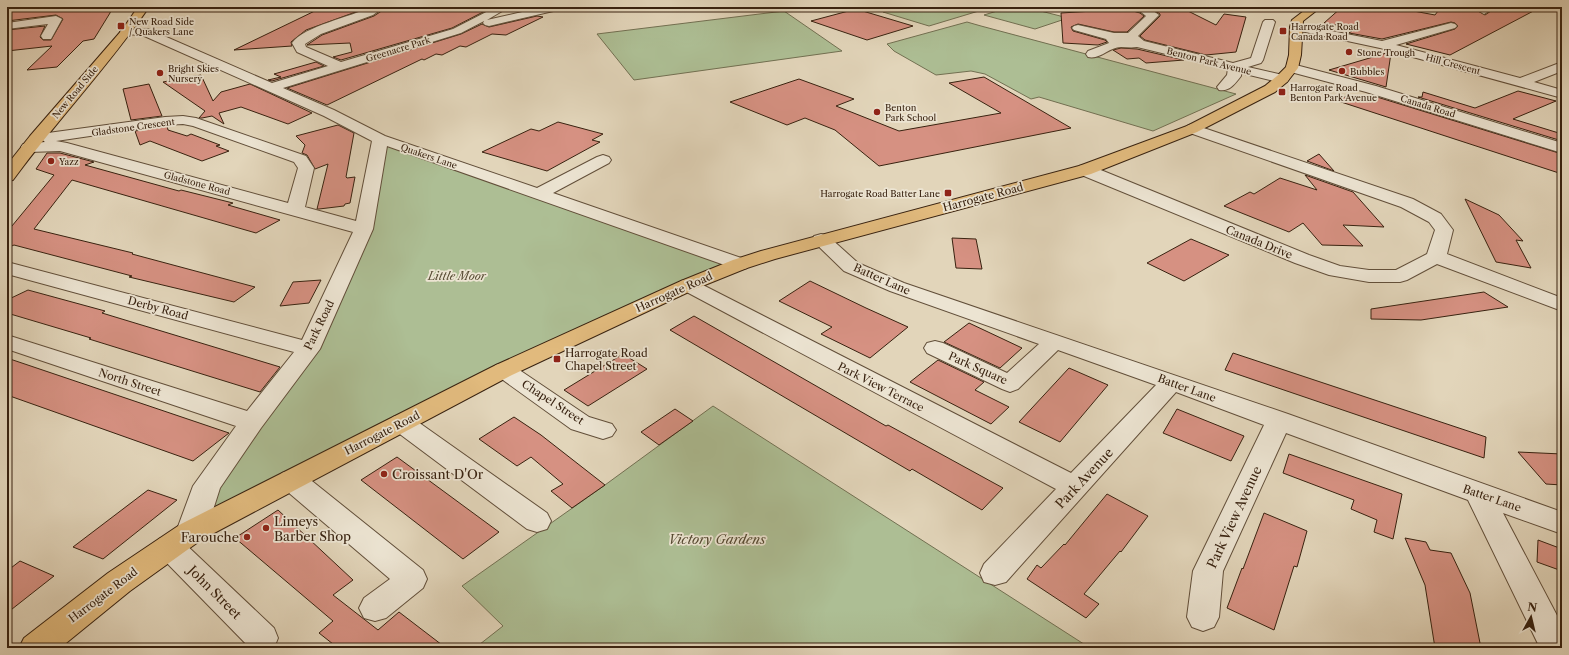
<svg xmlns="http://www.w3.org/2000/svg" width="1569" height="655" font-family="'Libre Caslon Text',serif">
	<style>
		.green { fill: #adbe94; stroke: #727052 }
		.building { fill: #d69182; stroke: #382210 }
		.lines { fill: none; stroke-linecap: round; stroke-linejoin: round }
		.minor-casing { stroke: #624f3a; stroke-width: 2 }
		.major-casing { stroke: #382210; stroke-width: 2 }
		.minor { fill: #ece4d2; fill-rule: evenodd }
		.major { fill: #e1ba7d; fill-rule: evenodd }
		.poi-dot { fill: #8f2418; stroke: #ece4d2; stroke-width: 1.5 }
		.labels { text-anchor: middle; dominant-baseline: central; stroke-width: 3.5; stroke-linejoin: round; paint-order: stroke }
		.far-poi-label { font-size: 9px; fill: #382210; stroke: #ece4d2; text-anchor: start }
		.far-street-label { font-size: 9px; fill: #382210; stroke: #ece4d2 }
		.street-label { font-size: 11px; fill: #382210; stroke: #ece4d2 }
		.park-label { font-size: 11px; font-style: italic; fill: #554931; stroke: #ece4d2 }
		.poi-label { font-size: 11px; fill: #382210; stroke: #ece4d2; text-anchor: start }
		.near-poi-label { font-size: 13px; fill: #382210; stroke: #ece4d2; text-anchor: start }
		.near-street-label { font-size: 13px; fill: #382210; stroke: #ece4d2 }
		.near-park-label { font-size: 13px; font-style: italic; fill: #554931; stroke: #ece4d2 }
	</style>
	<rect width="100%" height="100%" fill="#e2d5ba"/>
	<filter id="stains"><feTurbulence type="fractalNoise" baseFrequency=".005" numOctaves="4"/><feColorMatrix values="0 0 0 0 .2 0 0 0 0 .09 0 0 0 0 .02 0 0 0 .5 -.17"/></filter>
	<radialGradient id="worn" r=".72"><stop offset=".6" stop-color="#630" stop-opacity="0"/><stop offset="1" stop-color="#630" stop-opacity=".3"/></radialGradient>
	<!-- green -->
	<path class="green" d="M900,7h92l-63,19 -46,-14z
		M1010,7h15l43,11 -33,11 -51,-14z
		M784,11l58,40 -208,29 -37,-46z
		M967,22l14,4 255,68 -83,37 -114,-34 -8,2 -46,-25 -14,-3 -35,4 -42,-24 -7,-7z
		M380,139l360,125 -236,106 -313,162 118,-183 55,-120z
		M713,406l377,242h-615l28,-22 -41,-40 143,-101z"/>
	<!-- building -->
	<path class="building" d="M27,7h85l-2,6 -16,26 -11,2 -26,26 -30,3 25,-24 -45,5v-21l38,-4 -5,11 3,3h8l12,-21 -7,-4 -49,6v-13z
		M323,7l41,2 -58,21 -15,12 1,4 -58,4z
		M1180,7l36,18 8,-11 22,3 -10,35 -30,3 -61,-15 -5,-4 20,-20v-2l-9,-6z
		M1342,7h50l43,8 6,-8h40l-3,4 7,4 12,-8h44l-91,48 -44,-11 49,-15 3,-3 -3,-3 -4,-1 -69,17 -33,-6 7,-5 -32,-5z
		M399,8l86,3 -33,17 -111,32 -8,-3 19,-5 -2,-9 -43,2 15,-10 52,-19 9,-6 11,1z
		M856,9l57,17 -46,14 -56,-19z
		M1126,9l14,4 4,3 -17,16h-13l-36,-8 -7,3 2,4 32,9 2,2 -9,3 -35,-2 -2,-30z
		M537,16l6,1 -37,18 -14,-1 -26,13 -6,-1 -18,9 -6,-1 -12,6 -2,-1 -95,46 -40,-17 174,-54 21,-10 7,3z
		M1121,48l16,1 47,11 -38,3 -7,-5 -12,1 -14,-9z
		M1390,52l1,1 -5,34 -57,-17z
		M316,62l8,4 -52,15 -4,-1 13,-3 -7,-3z
		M201,75l12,26 8,-9 29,-8 62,29 -24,11 -47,-17 -22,6 5,11 -12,-8 -10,2h-3l6,-7 -42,-29z
		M984,77l87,51 -192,38 -44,-36 -30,-12 -18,7 -57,-23 69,-23 55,20 -18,7 63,25 102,-18 -52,-30z
		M149,84l13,32 -31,4 -8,-31z
		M1518,91l38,10 -43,18 49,15v7l-144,-44h4l1,-5 52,16z
		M1339,97h38l185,57v20l-224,-73z
		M558,122l45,12 -11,6 8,2 -53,29 -65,-19 49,-23 8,2z
		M338,125l16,8 -8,44 1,1 8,-1 -5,26 -5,1 -1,2 -25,3h-2l11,-45 -13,5 -8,-14 -5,-2 3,-8 -9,-9z
		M167,126l1,4 19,6 4,-2 29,11 -4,1 13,5 -27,10 -52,-20 -10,4 -5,-14z
		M47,153h13l34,9 -9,3 94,26 2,-1 52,13 -5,2 52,15 -24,13 -184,-53 -38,49 99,24 -1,1 123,33 -21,15 -105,-25 3,-1 -118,-31 -7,3v-16l47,-57 -18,-6z
		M1319,154l15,17 -27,-10z
		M1305,175l48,17 31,35 -41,-2 20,21 -41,-1 -19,-22 -14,9 -65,-26 26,-14 4,2 26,-16 37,12z
		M1465,199l34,16 24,26 -7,-1 15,28 -35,-6z
		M952,238l24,1 6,30 -26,-1z
		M1191,239l38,16 -45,26 -37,-18z
		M321,280l-12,23 -29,3 13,-24z
		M810,281l56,27 42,19 -38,31 -49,-24 11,-7 -53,-26z
		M28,290l77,21 -3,2 178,54 -20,25 -171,-53 2,-1 -84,-25v-13z
		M1484,292l24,15 -87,13 -50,-1v-10z
		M694,316l192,110 2,-1 115,63 -21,22 -70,-41 -2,2 -240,-141z
		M969,323l53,25 -22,20 -56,-26z
		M1233,353l253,84 -2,21 -259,-88z
		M623,354l24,15 -59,37 -24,-16z
		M7,358l222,75 -36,28 -186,-66z
		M938,360l46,22 -9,8 34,17 -18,17 -81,-42z
		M1069,368l39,17 -48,57 -41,-20z
		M675,409l18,12 -34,24 -18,-13z
		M1177,409l67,27 -13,25 -68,-28z
		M514,417l27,18 64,50 -33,23 -21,-17 12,-7 -32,-27 -14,9 -38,-27z
		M1518,452l44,2v31l-16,-1z
		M1289,454l113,40 -9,45 -19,-7 3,-12 -26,-11 3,-9 -71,-27z
		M397,457l102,75 -36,27 -102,-79z
		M148,490l29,10 -74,59 -30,-12z
		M1107,494l41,22 -27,36 -1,-1 -36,43 15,10 -13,14 -59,-39 10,-14 4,3 23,-24 1,1z
		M278,510l75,70 -20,15 45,35 21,-18 47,36h-108l-19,-15 14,-12 -98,-83z
		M1264,513l43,18 -10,36 -3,-1 -20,64 -47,-22 15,-40 1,1z
		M1405,538l21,4 4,8 21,3 19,40 11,55h-46l-10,-63z
		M1538,540l24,9v22l-25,-9z
		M20,561l34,15 -47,37v-42z"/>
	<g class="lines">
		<defs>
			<path id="minor" d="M371,7h13l-11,8 -52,19 -16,10 1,3 35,15 112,-33 43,-22h13l-22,13 57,-13h19l-1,2 -73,17 -4,-1 -2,-2 1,-2 -23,12 -178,55 51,22 51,26 152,52 60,-31 6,-2 6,2 2,3 -2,3 -56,30 194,67 3,4 -3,4 -7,2 -7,-2 -346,-122 -14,83 -53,120 -59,79 -41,60 -14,44 -5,8 -10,3 -10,-3 93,88 4,10 -4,10h-24l-91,-93 -5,-8 5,-8 10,-4 12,5 -5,-8 17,-46 43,-60 -229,-77v-14l240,76 47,-59 -287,-78v-12l295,78 51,-108 -293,-81 -31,1 -6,-2 -2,-3 2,-3 22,-2 -5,-4 3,-3 5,-2 117,-16 18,-1 13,2 110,38 8,12 -9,39 51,14 16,-80 -48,-25 -182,-81 -20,-1 -2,-2 2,-2 26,-1 124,54 56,-17 -31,-14 -5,-9c12,-17 59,-26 79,-36zM183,124l10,2 101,36 4,6 -10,35 -221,-60 -11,-2 109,-16z
				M1127,7l22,1 10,7 -21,21 6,5 89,22 18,-5 12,-36 2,-2h8l2,2 -12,38 -2,3 -13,4 39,9 2,3 -2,3 -5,1 -41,-10v3c-6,8 -12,16 -22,14l-2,-3 10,-12 1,-6 -91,-22c-6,1 -11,0 -16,0 -12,0 -21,13 -33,10l-2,-3 2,-3 21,-8 -3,-4 -32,-9 -2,-2 2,-2 4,-1 36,8h14l18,-17 -5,-4 -13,-3z
				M1483,7h13l-12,7 -5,-3z
				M56,16l6,3 -11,20h-8l-2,-3 7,-12 -41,5v-6z
				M1451,23l4,1 2,2 -2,2 -59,17 124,33 42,-16v9l-28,11 28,8v8l-182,-50 -84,-18 -4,-1 -2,-2 2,-2 4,-1 86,17z
				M1292,64l84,22 186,57v10l-196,-61 -79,-21 -1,-3 1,-3z
				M1192,124l221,75 28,15 12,16 -6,24 115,44v13l-125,-47 -30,16 -7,2h-31l-40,-7 -34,-12 -216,-89 -2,-4 2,-4 6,-1 6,1 218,89 31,11 29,4h27l31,-16 8,-24 -6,-8 -28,-15 -214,-75 -3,-3 3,-3z
				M821,234l7,2 30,27 46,20 384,131 274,98v22l-59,-21 59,112v23h-22l-72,-148 -182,-67 -63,138 -4,46 -5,10 -11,4 -11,-4 -5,-10 6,-46 71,-146 -88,-33 -170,190 -11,3 -11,-3 -4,-9 4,-9 72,-75 -375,-200 -3,-4 3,-4 7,-2 7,2 376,192 85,-88 -98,-35 -40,39 -8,3 -8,-3 -75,-36 -3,-5 3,-5 8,-2 8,2 64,30 32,-29 -149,-53 -46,-20 -32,-31 2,-4z
				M504,363l8,2 77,52 23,7 4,6 -4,6 -9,3 -32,-10 -75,-54 -4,-5 4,-5z
				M402,414l9,3 136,96 4,8 -4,8 -10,3 -10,-3 -134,-100 -4,-6 4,-6z
				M292,470l10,3 121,97 4,9 -4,9 -37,30 -11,3 -11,-3 -5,-10 5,-10 26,-19 -108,-92 -4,-7 4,-7z"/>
			<path id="major" d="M138,7h11c-41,60 -93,114 -136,173l-6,1v-16l23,-29 92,-106z
				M1309,7h12l-18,14 -2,34 -3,13 -11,14 -12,10 -78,40 -106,42 -316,85 -28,9 -52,21 -183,86 -311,165 -71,51 -70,57h-41l5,-10 84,-65 73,-49 315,-159 185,-84 52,-21 28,-9 318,-85 108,-40 78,-40 12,-10 9,-9 3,-12 1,-28 2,-7z"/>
		</defs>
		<!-- minor casing -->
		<use href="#minor" class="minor-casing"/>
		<!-- major casing -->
		<use href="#major" class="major-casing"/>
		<!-- minor -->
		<use href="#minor" class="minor"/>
		<!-- major -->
		<use href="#major" class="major"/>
	</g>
	<!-- markers -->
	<g class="poi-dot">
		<rect x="117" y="22" width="8" height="8" rx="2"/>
		<rect x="1279" y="27" width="8" height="8" rx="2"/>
		<circle cx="1349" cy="52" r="4"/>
		<circle cx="1342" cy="71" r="4"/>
		<circle cx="160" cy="73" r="4"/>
		<rect x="1278" y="88" width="8" height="8" rx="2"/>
		<circle cx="877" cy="112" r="4"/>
		<circle cx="51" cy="161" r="4"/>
		<rect x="944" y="189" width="8" height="8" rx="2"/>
		<rect x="553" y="355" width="8" height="8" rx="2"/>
		<circle cx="384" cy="474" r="4"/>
		<circle cx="266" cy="528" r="4"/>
		<circle cx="247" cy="537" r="4"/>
	</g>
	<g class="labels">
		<!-- far-poi labels -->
		<g class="far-poi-label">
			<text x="129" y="21">New Road Side<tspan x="129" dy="10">/ Quakers Lane</tspan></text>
			<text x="1291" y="26">Harrogate Road<tspan x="1291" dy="10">Canada Road</tspan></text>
			<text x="1357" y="52">Stone Trough</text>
			<text x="168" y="68">Bright Skies<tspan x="168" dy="10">Nursery</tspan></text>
			<text x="1350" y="71">Bubbles</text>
			<text x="1290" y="87">Harrogate Road<tspan x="1290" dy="10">Benton Park Avenue</tspan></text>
			<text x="885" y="107">Benton<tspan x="885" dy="10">Park School</tspan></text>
			<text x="59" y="161">Yazz</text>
			<text x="940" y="193" text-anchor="end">Harrogate Road Batter Lane</text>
		</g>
		<!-- far-street labels -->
		<g class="far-street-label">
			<text transform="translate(398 49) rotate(-17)">Greenacre Park</text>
			<text transform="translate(1209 61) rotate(14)">Benton Park Avenue</text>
			<text transform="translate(1453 64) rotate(15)">Hill Crescent</text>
			<text transform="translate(75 92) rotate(-50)">New Road Side</text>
			<text transform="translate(1428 106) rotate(17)">Canada Road</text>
			<text transform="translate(133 127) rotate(-8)">Gladstone Crescent</text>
			<text transform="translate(429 156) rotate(19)">Quakers Lane</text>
			<text transform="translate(197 183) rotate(15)">Gladstone Road</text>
		</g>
		<!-- street labels -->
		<g class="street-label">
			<text transform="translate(983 197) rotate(-15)">Harrogate Road</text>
			<text transform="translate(1259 242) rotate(22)">Canada Drive</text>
			<text transform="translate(882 279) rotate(24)">Batter Lane</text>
			<text transform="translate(674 292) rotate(-24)">Harrogate Road</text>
			<text transform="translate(158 308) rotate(15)">Derby Road</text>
			<text transform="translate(319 325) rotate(-64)">Park Road</text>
			<text transform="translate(978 368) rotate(24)">Park Square</text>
			<text transform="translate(130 382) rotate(18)">North Street</text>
			<text transform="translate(881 387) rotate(27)">Park View Terrace</text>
			<text transform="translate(1187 388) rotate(20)">Batter Lane</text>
			<text transform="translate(553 402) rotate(33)">Chapel Street</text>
			<text transform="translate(382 433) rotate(-27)">Harrogate Road</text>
			<text transform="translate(1492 498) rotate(19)">Batter Lane</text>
			<text transform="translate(103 595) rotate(-37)">Harrogate Road</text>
		</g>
		<!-- park labels -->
		<g class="park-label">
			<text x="457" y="276">Little Moor</text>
		</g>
		<!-- poi labels -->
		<g class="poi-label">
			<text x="565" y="353">Harrogate Road<tspan x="565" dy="13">Chapel Street</tspan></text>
		</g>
		<!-- near-poi labels -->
		<g class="near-poi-label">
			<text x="392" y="474">Croissant D'Or</text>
			<text x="274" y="521">Limeys<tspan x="274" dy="15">Barber Shop</tspan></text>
			<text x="239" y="537" text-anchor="end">Farouche</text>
		</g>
		<!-- near-street labels -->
		<g class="near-street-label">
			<text transform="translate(1084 478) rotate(-47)">Park Avenue</text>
			<text transform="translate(1234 517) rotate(-65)">Park View Avenue</text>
			<text transform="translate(215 592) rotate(45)">John Street</text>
		</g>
		<!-- near-park labels -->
		<g class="near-park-label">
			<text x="717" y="539">Victory Gardens</text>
		</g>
	</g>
	<!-- margin -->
	<rect width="1569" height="655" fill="none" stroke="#e2d5ba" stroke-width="24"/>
	<rect x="8" y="8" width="1553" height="639" fill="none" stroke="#382210" stroke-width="2"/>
	<rect x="12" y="12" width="1545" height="631" fill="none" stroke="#382210"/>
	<!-- north arrow -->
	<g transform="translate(1531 617) rotate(8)" stroke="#ece4d2" stroke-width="3" paint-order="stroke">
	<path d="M0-3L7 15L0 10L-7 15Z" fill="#382210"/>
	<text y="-6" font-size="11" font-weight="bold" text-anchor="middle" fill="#382210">N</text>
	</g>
	<rect width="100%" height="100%" filter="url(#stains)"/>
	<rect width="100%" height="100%" fill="url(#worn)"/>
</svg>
